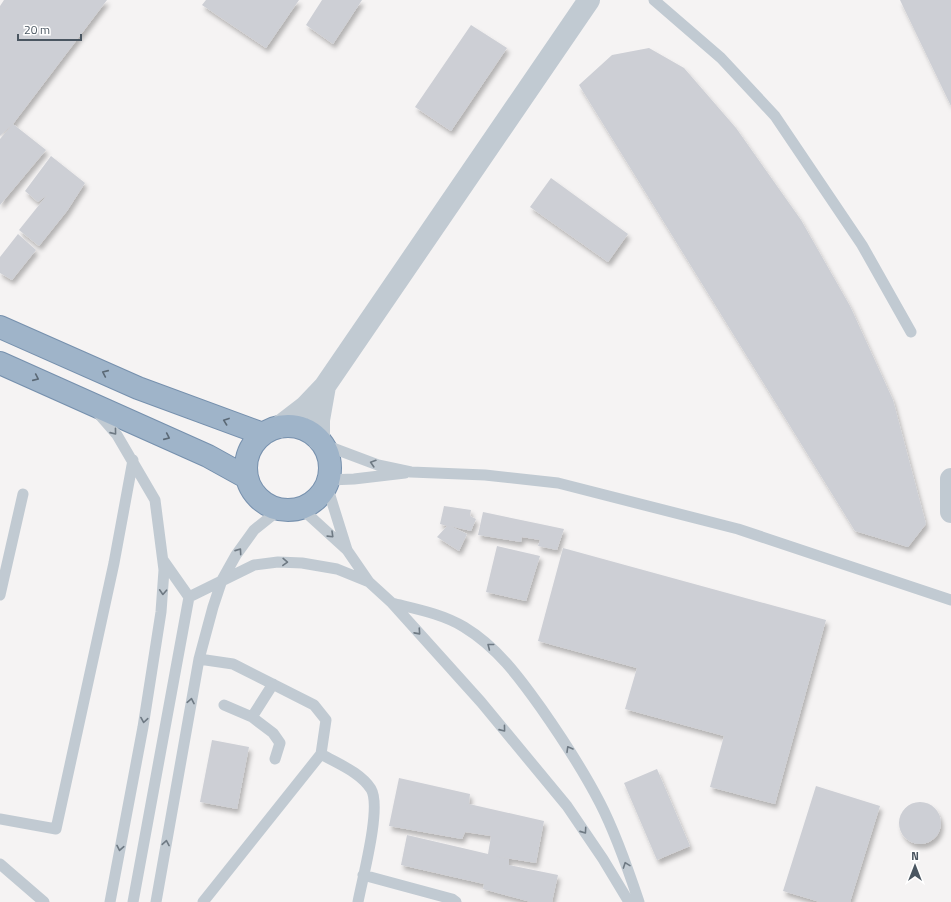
<svg xmlns="http://www.w3.org/2000/svg" width="951" height="902" font-family="'Titillium Web',sans-serif">
	<style>
		.building { fill: #cdcfd5; filter: url(#shadow) }
		.lines { fill: none; stroke-linecap: round; stroke-linejoin: round }
		.trunk-casing { stroke: #7690ad; stroke-width: 24 }
		.service { stroke: #c1cad2; stroke-width: 11 }
		.minor { stroke: #c1cad2; stroke-width: 22 }
		.trunk { stroke: #9fb4c9; stroke-width: 22 }
		.oneway { stroke: #5b6976 }
		.oneway2 { stroke: #6e7983 }
	</style>
	<defs>
		<filter id="shadow"><feDropShadow dx="2.5" dy="4.5" stdDeviation="2" flood-color="#0004"/></filter>
	</defs>
	<rect width="100%" height="100%" fill="#f5f3f3"/>
	<!-- building -->
	<path class="building" d="M4,0h103l-94,124 -13,12v-130z
		M206,0h93l-33,48 -64,-43z
		M322,0h40l-29,44 -27,-19z
		M900,0h51v106z
		M471,25l36,23 -56,83 -36,-24z
		M649,48l35,20 52,60 65,92 49,86 43,94 33,124 -18,23 -53,-16 -276,-446 33,-30z
		M13,124l33,26 -46,55v-66z
		M51,156l34,27 -18,28 -28,35 -20,-16 28,-35 -9,7 -13,-11z
		M551,178l77,56 -20,28 -78,-55z
		M18,234l18,16 -24,30 -12,-7v-16z
		M444,506l27,4 -1,6 6,3 -5,12 -21,-5 17,8 -8,17 -22,-14 10,-11 -7,-2z
		M483,512l62,13 19,4 -7,21 -19,-4 2,-6 -18,-3 -1,5 -43,-7z
		M497,546l43,10 -14,45 -40,-9z
		M563,548l263,72 -51,184 -65,-17 14,-51 -99,-27 12,-41 -99,-27z
		M212,740l37,7 -12,62 -37,-7z
		M657,769l33,77 -33,14 -33,-77z
		M399,778l71,16 -1,10 75,17 -8,42 -42,-7 15,3v6l49,10 -6,27h-21l-48,-13 1,-5 -83,-19 6,-30 81,19 3,-18 -26,-4 -3,7 -73,-13z
		M816,786l64,20 -30,96h-30l-37,-11z
		M899 823a21 21 0 1 1 42 0a21 21 0 1 1-42 0Z"/>
	<g class="lines">
		<defs>
			<path id="trunk" d="M0,327l138,61 125,46
				M0,363l208,93 38,21
				M246 468a42 42 0 1 1 84 0a42 42 0 1 1-84 0Z"/>
		</defs>
		<!-- trunk casing -->
		<use href="#trunk" class="trunk-casing"/>
		<!-- service -->
		<path class="service" d="M654,0l67,58 54,58 87,129 49,87
			M97,412l20,23 38,65 9,70 -3,42 -18,115 -33,175
			M322,444l56,21 33,7 74,3 73,8 180,46 213,71
			M329,480l25,-1 51,-6
			M302,509l45,41 -20,-64
			M347,550l22,32 23,21 89,99 86,104 36,53 26,43
			M163,560l26,37
			M0,595l23,-101
			M392,603c24,6 51,11 72,24 33,20 55,50 77,81 21,30 42,62 59,95 16,31 28,66 39,99
			M199,659l34,5 81,41 12,15 -5,34c17,10 39,18 50,35 11,18 -9,91 -13,113
			M273,684l-21,33 21,16 7,10 -5,16
			M224,705l28,12
			M0,819l56,10 58,-266 19,-103
			M0,864l44,38
			M363,875l89,24 4,3
			M133,902l56,-305 65,-32 24,-3 24,1 35,6 32,13
			M156,902l43,-243 14,-52 9,-27 14,-25 18,-25 25,-20
			M203,902l118,-148"/>
		<!-- minor -->
		<path class="minor" d="M279,427l26,-20 20,-21 264,-386
			M319,440v-20l6,-34
			M951,479v33"/>
		<!-- trunk -->
		<use href="#trunk" class="trunk"/>
	</g>
	<!-- one-way arrows -->
	<defs><path id="oneway-chevron" d="M-2-3.5L2.5 0L-2 3.5" fill="none" stroke-width="1.6" stroke-linecap="round" stroke-linejoin="round"/></defs>
	<g class="oneway">
		<use href="#oneway-chevron" transform="translate(105 373) rotate(-156)"/>
		<use href="#oneway-chevron" transform="translate(36 378) rotate(24)"/>
		<use href="#oneway-chevron" transform="translate(226 421) rotate(-160)"/>
		<use href="#oneway-chevron" transform="translate(167 437) rotate(24)"/>
	</g>
	<g class="oneway2">
		<use href="#oneway-chevron" transform="translate(114 432) rotate(51)"/>
		<use href="#oneway-chevron" transform="translate(373 463) rotate(-163)"/>
		<use href="#oneway-chevron" transform="translate(331 535) rotate(44)"/>
		<use href="#oneway-chevron" transform="translate(239 551) rotate(-55)"/>
		<use href="#oneway-chevron" transform="translate(285 562) rotate(2)"/>
		<use href="#oneway-chevron" transform="translate(163 592) rotate(93)"/>
		<use href="#oneway-chevron" transform="translate(418 632) rotate(48)"/>
		<use href="#oneway-chevron" transform="translate(490 646) rotate(-142)"/>
		<use href="#oneway-chevron" transform="translate(191 701) rotate(-79)"/>
		<use href="#oneway-chevron" transform="translate(144 720) rotate(99)"/>
		<use href="#oneway-chevron" transform="translate(503 729) rotate(51)"/>
		<use href="#oneway-chevron" transform="translate(569 749) rotate(-120)"/>
		<use href="#oneway-chevron" transform="translate(584 831) rotate(55)"/>
		<use href="#oneway-chevron" transform="translate(166 843) rotate(-80)"/>
		<use href="#oneway-chevron" transform="translate(120 848) rotate(101)"/>
		<use href="#oneway-chevron" transform="translate(626 865) rotate(-110)"/>
	</g>
	<!-- north arrow -->
	<g transform="translate(915 866)" stroke="#ffffff" stroke-width="3" paint-order="stroke">
	<path d="M0-3L7 15L0 10L-7 15Z" fill="#4a5661"/>
	<text y="-6" font-size="11" font-weight="bold" text-anchor="middle" fill="#4a5661">N</text>
	</g>
	<!-- scale -->
	<path d="M18 34v6h63v-6" fill="none" stroke="#4a5661" stroke-width="2"/>
	<text x="24" y="34" font-size="12" fill="#4a5661" stroke="#ffffff" stroke-width="3" paint-order="stroke">20 m</text>
</svg>
